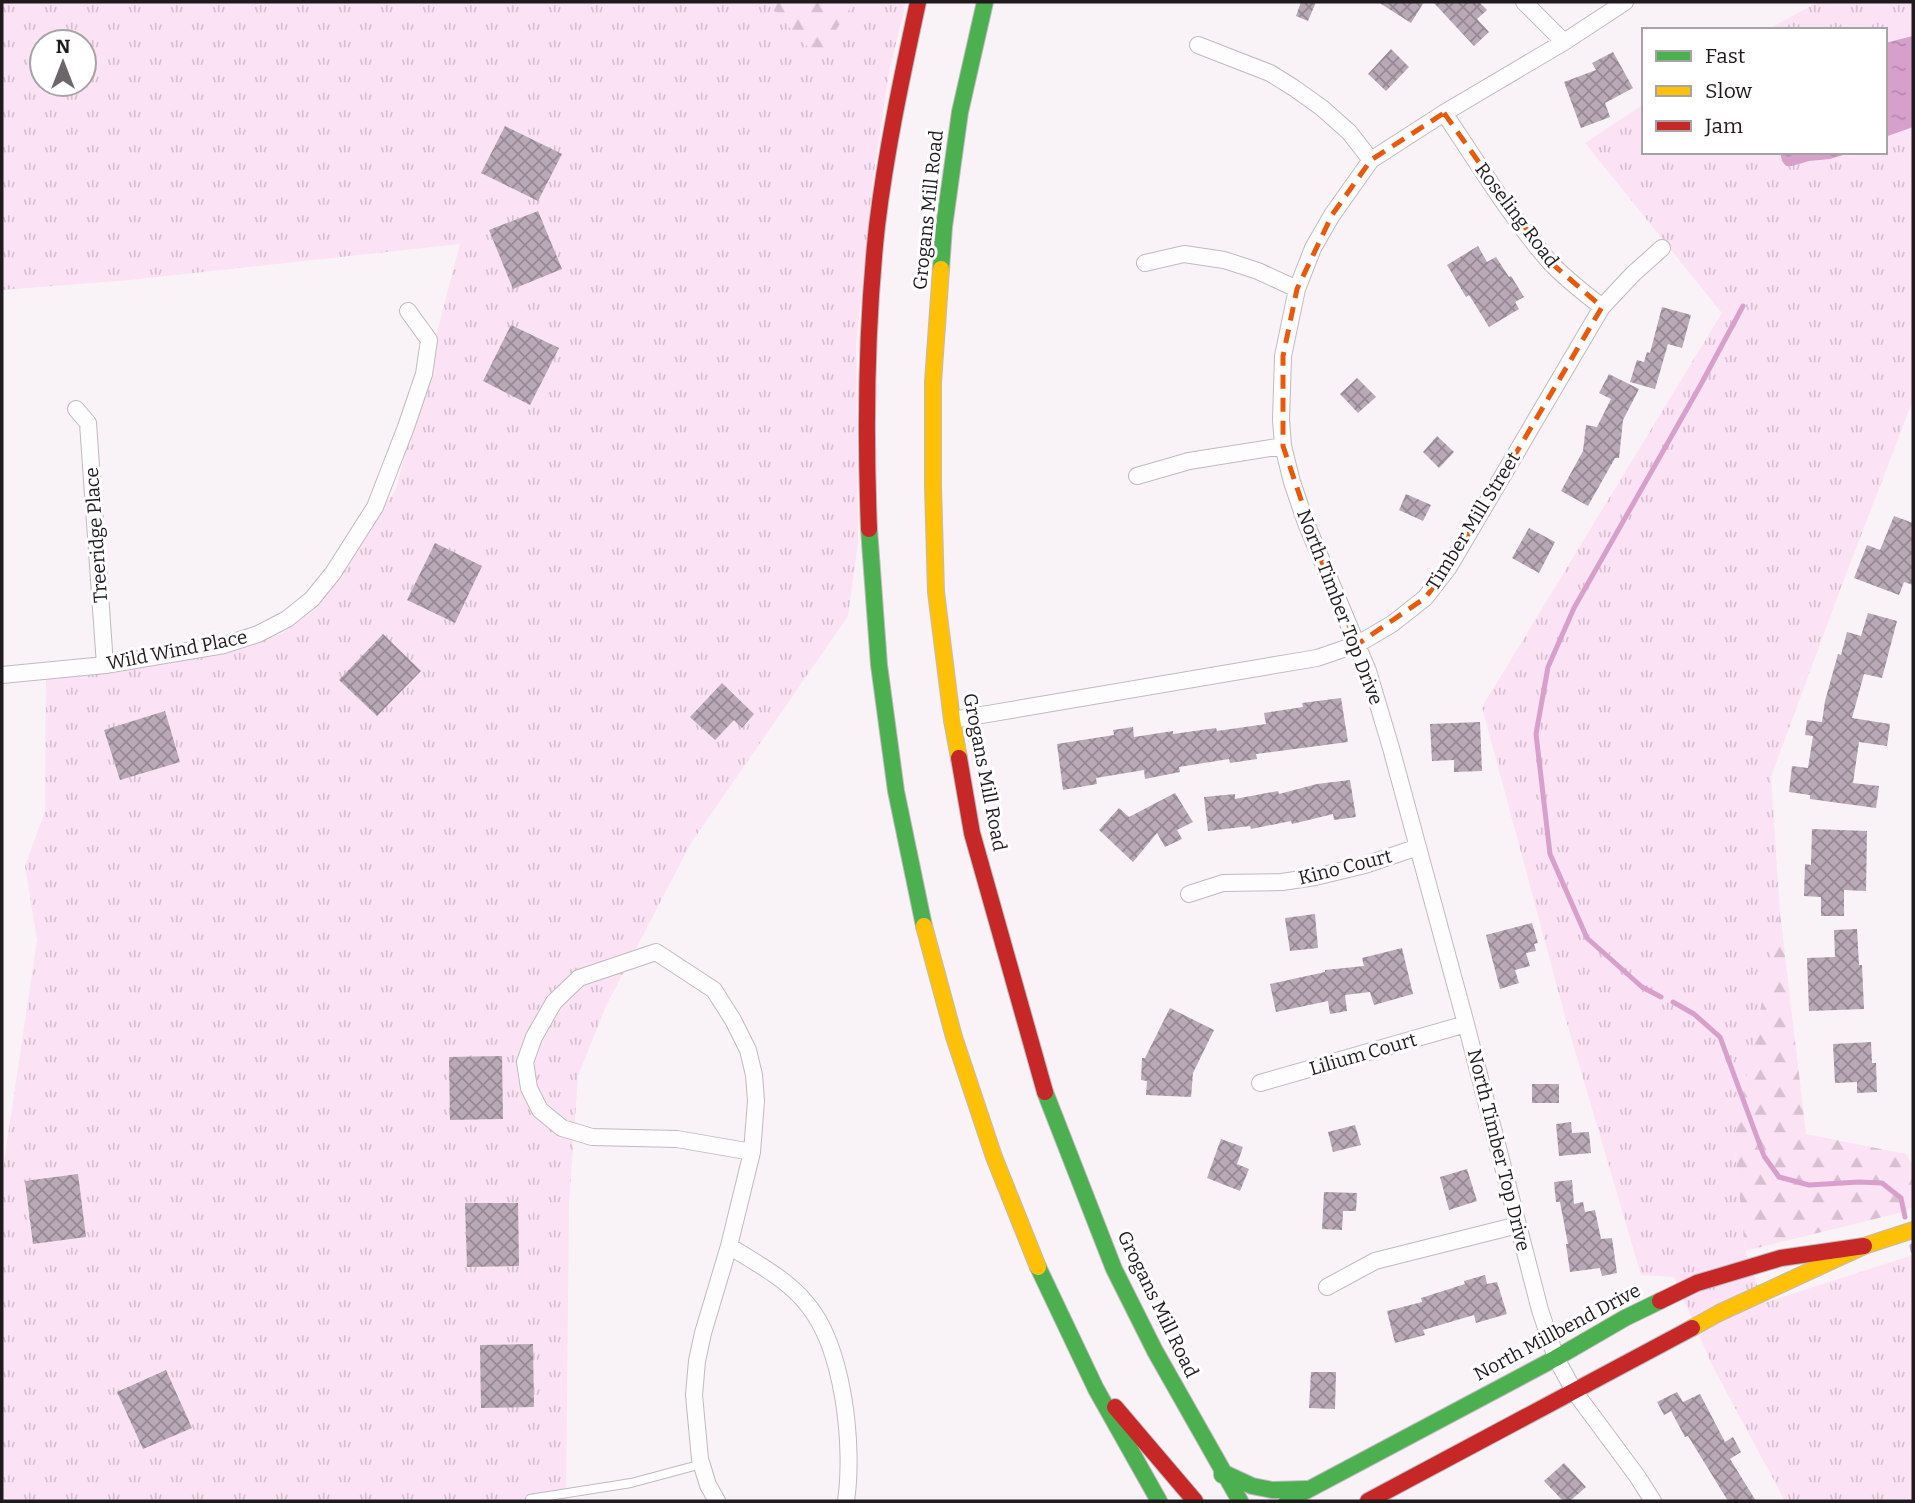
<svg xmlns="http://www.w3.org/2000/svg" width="1915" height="1503" font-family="Bitter,serif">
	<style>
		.grass { fill: url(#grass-tufts); fill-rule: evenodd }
		.forest { fill: url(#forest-firs) }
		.water { fill: url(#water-ripples) }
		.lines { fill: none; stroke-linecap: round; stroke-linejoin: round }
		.stream { stroke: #d7a0cb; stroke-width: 5 }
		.building { fill: url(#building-cross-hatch) }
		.lane-casing { stroke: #bfbabd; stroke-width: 10 }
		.street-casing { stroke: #bfbabd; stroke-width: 18 }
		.fast-casing { stroke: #bfbabd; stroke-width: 18 }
		.slow-casing { stroke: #bfbabd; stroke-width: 18 }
		.jam-casing { stroke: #bfbabd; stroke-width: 18 }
		.lane { stroke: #fefdfe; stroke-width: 8 }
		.street { stroke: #fefdfe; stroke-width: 16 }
		.fast { stroke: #4caf50; stroke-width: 16 }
		.slow { stroke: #ffc107; stroke-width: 16 }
		.jam { stroke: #c62828; stroke-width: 16 }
		.marked { fill: none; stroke: #e8590c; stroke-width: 5; stroke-dasharray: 14 9; stroke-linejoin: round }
		.labels { text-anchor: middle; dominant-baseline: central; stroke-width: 6; stroke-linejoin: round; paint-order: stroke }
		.street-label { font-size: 19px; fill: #1e1a1d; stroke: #fff }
	</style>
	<defs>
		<pattern id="grass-tufts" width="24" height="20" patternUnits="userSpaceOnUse" patternTransform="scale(1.75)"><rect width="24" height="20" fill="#fbe2f4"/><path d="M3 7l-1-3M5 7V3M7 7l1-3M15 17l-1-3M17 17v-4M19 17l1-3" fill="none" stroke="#d7c1d1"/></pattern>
		<pattern id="forest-firs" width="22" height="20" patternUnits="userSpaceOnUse" patternTransform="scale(1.75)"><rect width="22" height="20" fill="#fbe2f4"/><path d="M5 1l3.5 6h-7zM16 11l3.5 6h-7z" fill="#d7c1d1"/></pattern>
		<pattern id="water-ripples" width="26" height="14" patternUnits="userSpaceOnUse" patternTransform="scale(1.75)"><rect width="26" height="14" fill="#d7a0cb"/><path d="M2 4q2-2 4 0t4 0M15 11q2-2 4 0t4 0" fill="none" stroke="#b889ae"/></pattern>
		<pattern id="building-cross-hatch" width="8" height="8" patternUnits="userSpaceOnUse" patternTransform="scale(1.75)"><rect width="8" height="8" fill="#b9a9b6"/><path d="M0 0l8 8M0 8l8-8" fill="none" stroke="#968993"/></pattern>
	</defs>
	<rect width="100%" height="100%" fill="#f9f3f7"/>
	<!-- grass -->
	<path class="grass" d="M2,2h904l-17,70 -16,106 -17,166 2,198 -10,74 -157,227 -85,163 -28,70 -9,126 -3,299h-564v-325l35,-236 -12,-74 20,-55 1,-132 170,-25 65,-20 31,-22 84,-123 64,-245 -330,36 -128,10zM42,42h42v42h-42z
		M1818,2h95v398l-73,190 -69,187 9,136 -46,225 11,113 19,52 149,-48v246h-128l-73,-136 -38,-88 -33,-2 -75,-255 -84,-313 240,-394 -137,-170 59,-39v48h241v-122h-118z"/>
	<!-- forest -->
	<path class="forest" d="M766,2h88l-36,56z
		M1780,913l26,221 100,20 7,11v42l-10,5 -158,39 -11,-113z"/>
	<!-- water -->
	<path class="water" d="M1913,36v91l-28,10v-94z
		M1780,152h73l-23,7 -21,2 -17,5h-6l-4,-5z"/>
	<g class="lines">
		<!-- stream -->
		<path class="stream" d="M1661,997l-19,-10 -55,-49 -37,-84 -14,-120 12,-67 26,-59 126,-222 43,-80
			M1673,1002l21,12 26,23 44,119 15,21 30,8 50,-3 23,1 19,15 4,19
			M1912,1246l1,5"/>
	</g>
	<!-- building -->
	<path class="building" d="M1301,2h15l-8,19 -12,-5z
		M1378,2h46l-13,21z
		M1433,2h46l8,8 -10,9 12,13 -15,14z
		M1391,49l18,18 -23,24 -18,-17z
		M1613,52l20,36 -28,15 5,14 -29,11 -17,-46 32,-12 -4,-7z
		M505,126l57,28 -24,47 -57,-28z
		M538,211l24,58 -49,20 -24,-59z
		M1478,246l9,16 9,-5 13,20 2,-1 13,21 -9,5 4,7 -30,18 -20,-32 -3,2 -19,-32z
		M1662,307l29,8 -9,33 -14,-4 -13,45 -25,-7 7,-22 7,2 3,-10 3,1z
		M511,325l48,23 -29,57 -47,-24z
		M1609,374l30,15 -16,31 -4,38h-4l-27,48 -27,-15 22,-40 3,-26 11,2 14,-28 -12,-6z
		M1357,378l19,19 -18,16 -18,-19z
		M1437,436l17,16 -15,16 -16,-16z
		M1406,494l25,11 -8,16 -24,-11z
		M1894,516l19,7v62l-9,-3 -5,13 -45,-17 13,-33 13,5z
		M1529,528l26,14 -16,31 -27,-15z
		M435,543l47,23 -27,57 -48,-23z
		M1868,613l29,8 -15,57 -18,-4 -12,44 38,6 -3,22 -28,-4 -6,41 26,3 -3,22 -66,-9v-4l-21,-3 3,-26 16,2 5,-32 -8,-1 2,-15 15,2 3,-21 13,-47 3,1 6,-23 14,4z
		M383,634l38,37 -44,45 -38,-36z
		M722,683l32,31 -12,14 -8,-8 -19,20 -25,-23z
		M1341,698l7,44 -92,12 1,5 -27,4 -1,-4 -50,8 1,5 -35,7 -1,-9 -48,8 1,6 -34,6 -6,-46 57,-9 -1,-5 20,-3 1,10 39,-6v3l43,-6 1,3 49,-7 -2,-11 39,-6 -1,-4z
		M165,711l15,51 -60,18 -16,-50z
		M1480,722l2,49 -28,1v-12l-22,1 -2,-37z
		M1350,780l6,37 -22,3 -1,-6 -41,10 -1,-3 -40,8 -1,-3 -42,5 -4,-34 31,-3v5l43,-8 1,3 38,-10z
		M1175,793l18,29 -16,8 5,9 -17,8 -8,-14 -24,29 -34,-32 20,-22 10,9z
		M1812,829l55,2 -1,60 -22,-1v26h-23v-19l-17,-1 1,-32 6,1z
		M1315,914l3,34 -28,3 -5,-33z
		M1532,923l6,20 -4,1 2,7 -10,2 4,13 -15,4 4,13 -19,6 -14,-54z
		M1857,929l2,36h3l2,44 -55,2 -2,-53 28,-1 -1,-27z
		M1402,948l11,46 -39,11 -4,-13 -25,3 2,16 -17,3 -2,-13 -52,11 -6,-28 55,-12v-2l39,-4 -2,-8z
		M1170,1008l44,22 -21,43 -2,24 -45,-2 1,-14 -6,-1 1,-22h3z
		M1871,1042l1,21h4l1,29 -20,1v-11l-22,1 -2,-39z
		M502,1056l1,63 -53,1 -1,-63z
		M1532,1084h27v19h-27z
		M1571,1122l1,11 17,-1 2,21 -32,3 -3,-32z
		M1355,1125l6,20 -28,7 -5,-20z
		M1221,1139l22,8 -6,17 12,5 -9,22 -33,-13z
		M1467,1169l10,32 -28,9 -9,-33z
		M78,1174l8,63 -53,7 -8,-63z
		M1572,1180l2,24 9,-2 2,10 10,-2 6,29 11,-1 5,35 -15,3 -2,-8 -30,4 -4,-28h2l-8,-42h-4l-2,-20z
		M1324,1192l33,1 -1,18h-13l-1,19 -20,-1z
		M465,1203h53l1,63 -52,1z
		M1485,1275l2,9 10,-2 10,32 -31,9 -2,-8 -51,15 2,5 -30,8 -8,-32 35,-9 -1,-4 44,-14 -1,-3z
		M533,1344l1,63 -53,1 -1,-63z
		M166,1370l26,58 -49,21 -26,-57z
		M1311,1372h25l-1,37 -26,-1z
		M1677,1392l6,10 17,-8 25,48 8,-5 8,15 -11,7 26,42h-28l-40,-65 -3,1 -14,-26 -7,4 -7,-13z
		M1564,1463l22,24 -16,14h-7l-19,-20z"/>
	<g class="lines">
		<defs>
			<path id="lane" d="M530,1499l101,-16 71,-19"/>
			<path id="street" d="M1524,2l40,40
				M1625,2l-61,40 -120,71 -73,47 -39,55 -19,33 -16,41 -14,67 -2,64 2,26 9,36 14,41 62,148 23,77 75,276 74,286 16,48 18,33 63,85 16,25
				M1198,45l72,28 24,15 28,20 27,24 22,28
				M1444,113c34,50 65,102 104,147 16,18 35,32 54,47
				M1145,263l39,-9 40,6 34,11 39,18
				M76,409l12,14 17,242
				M1137,476l52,-15 94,-15
				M2,675l103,-10 119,-20 34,-11 29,-15 25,-20 21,-26 42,-66 31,-80 18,-53 5,-34 -21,-29
				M952,720l365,-62 41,-14 34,-20 33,-26 24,-31 153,-260 31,-33 29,-26
				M1189,894l34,-11 59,-1 33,-5 50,-12 53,-18
				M1260,1083l206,-59
				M729,1246c27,17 58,33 78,58 37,44 47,142 39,197
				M1327,1287l48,-26 143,-36
				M717,1501l-9,-16 -8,-26 -6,-64 3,-34 6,-28 26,-87 23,-94 4,-51 -2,-26 -6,-25 -15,-30 -19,-30 -58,-38 -77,26 -25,24 -20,35 -9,25 4,26 11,22 22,18 30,9 85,2 75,13"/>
			<path id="fast" d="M941,269l3,-42 16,-115 25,-110
				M869,529l10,136 17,126 28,135
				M1045,1092l69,177 41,82 85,150
				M1038,1267l58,122 63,112
				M1222,1475v-3l30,14 20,4 35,-1
				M1287,1501l269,-143 69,-40 35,-17"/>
			<path id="slow" d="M941,269l-8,113v104l3,106 16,128 7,38
				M924,926l30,111 40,120 44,110
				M1692,1328l27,-15 145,-67 49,-16"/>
			<path id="jam" d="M869,529c-4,-101 -3,-202 8,-303 9,-75 25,-150 41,-224
				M959,758l13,75 73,259
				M1660,1301l37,-18 84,-25 83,-12
				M1115,1407l80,94
				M1368,1501l324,-173"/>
		</defs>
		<!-- lane casing -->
		<use href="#lane" class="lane-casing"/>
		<!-- street casing -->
		<use href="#street" class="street-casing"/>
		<!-- fast casing -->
		<use href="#fast" class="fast-casing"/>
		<!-- slow casing -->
		<use href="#slow" class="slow-casing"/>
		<!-- jam casing -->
		<use href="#jam" class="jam-casing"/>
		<!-- lane -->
		<use href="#lane" class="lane"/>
		<!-- street -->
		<use href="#street" class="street"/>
		<!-- fast -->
		<use href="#fast" class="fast"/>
		<!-- slow -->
		<use href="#slow" class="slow"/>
		<!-- jam -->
		<use href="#jam" class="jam"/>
	</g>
	<!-- marked area -->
	<path class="marked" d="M1444,113l105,148 53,46 -153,260 -24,31 -67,46 -30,-64 -45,-134v-90l14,-67 35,-74 39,-55z"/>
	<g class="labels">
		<!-- street labels -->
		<g class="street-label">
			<text transform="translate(928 210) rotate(-84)">Grogans Mill Road</text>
			<text transform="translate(1517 215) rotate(53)">Roseling Road</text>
			<text transform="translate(1473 521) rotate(-58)">Timber Mill Street</text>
			<text transform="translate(96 535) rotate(-94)">Treeridge Place</text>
			<text transform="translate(1340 607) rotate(69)">North Timber Top Drive</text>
			<text transform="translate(177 650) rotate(-11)">Wild Wind Place</text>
			<text transform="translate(985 772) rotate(79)">Grogans Mill Road</text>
			<text transform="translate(1345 867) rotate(-14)">Kino Court</text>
			<text transform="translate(1363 1054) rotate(-16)">Lilium Court</text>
			<text transform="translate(1499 1150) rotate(76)">North Timber Top Drive</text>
			<text transform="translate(1158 1304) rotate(64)">Grogans Mill Road</text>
			<text transform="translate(1557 1332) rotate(-28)">North Millbend Drive</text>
		</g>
	</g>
	<!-- border -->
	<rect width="1915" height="1503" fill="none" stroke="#1e1a1d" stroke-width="7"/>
	<!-- legend -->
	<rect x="1642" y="28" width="245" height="126" fill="#ffffff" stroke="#a5a3a5" stroke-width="2"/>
	<rect x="1656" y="51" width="35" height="10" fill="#4caf50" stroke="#a5a3a5" stroke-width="2"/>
	<text x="1705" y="63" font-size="21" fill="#1e1a1d">Fast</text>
	<rect x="1656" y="86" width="35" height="10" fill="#ffc107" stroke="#a5a3a5" stroke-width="2"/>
	<text x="1705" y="98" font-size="21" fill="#1e1a1d">Slow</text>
	<rect x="1656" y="121" width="35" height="10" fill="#c62828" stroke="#a5a3a5" stroke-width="2"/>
	<text x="1705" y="133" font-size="21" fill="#1e1a1d">Jam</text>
	<!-- north arrow -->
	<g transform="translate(63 63)"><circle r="33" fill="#ffffff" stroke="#a5a3a5" stroke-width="2"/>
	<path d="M0-5L12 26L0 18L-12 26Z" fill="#6b6669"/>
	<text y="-10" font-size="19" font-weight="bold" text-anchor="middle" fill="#1e1a1d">N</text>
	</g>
</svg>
